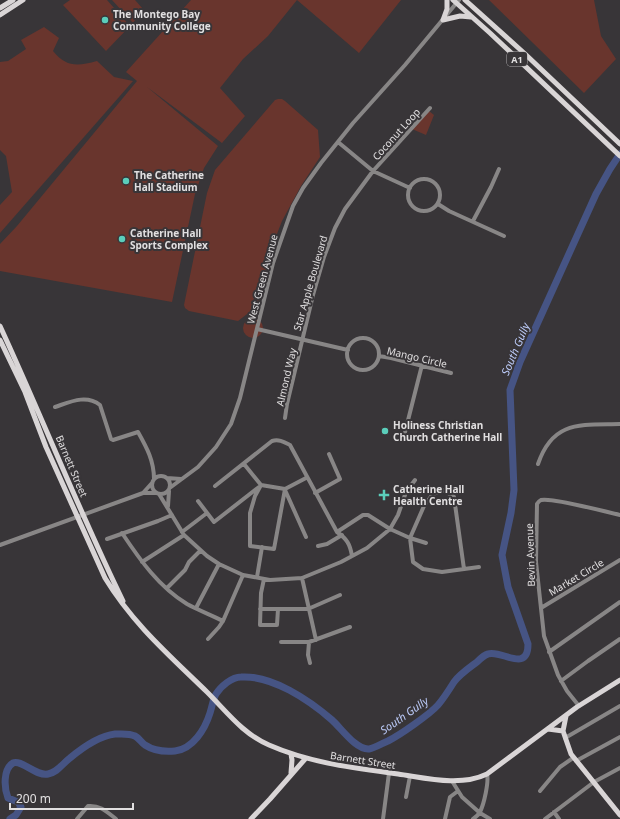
<svg xmlns="http://www.w3.org/2000/svg" width="620" height="819" font-family="'Noto Sans',sans-serif">
	<style>
		.green { fill: #69352d }
		.lines { fill: none; stroke-linecap: round; stroke-linejoin: round }
		.river { stroke: #465484; stroke-width: 7 }
		.minor { stroke: #888686; stroke-width: 4 }
		.major { stroke: #d9d5d6; stroke-width: 5 }
		.poi-dot { fill: #5bcebb; stroke: #383538; stroke-width: 1.5 }
		.labels { text-anchor: middle; dominant-baseline: central; stroke-width: 4; stroke-linejoin: round; paint-order: stroke }
		.shield { fill: #383538; stroke: #aeacae; stroke-width: 1 }
		.shield-label { font-size: 9px; font-weight: bold; fill: #e1dfe0 }
		.poi-label { font-size: 10px; font-weight: bold; fill: #e1dfe0; stroke: #383538; text-anchor: start }
		.street-label { font-size: 10px; fill: #e1dfe0; stroke: #383538 }
		.water-label { font-size: 11px; font-style: italic; fill: #bccbf9; stroke: #383538 }
	</style>
	<rect width="100%" height="100%" fill="#383538"/>
	<!-- green -->
	<path class="green" d="M70,0h37l23,26 -24,25 -43,-46z
		M112,0h23l8,9 -10,14z
		M191,0h106l-29,36 -25,23 -23,29 25,28 -23,27 -75,-56 71,59 -14,22 -9,26 -23,108 -172,-31v-27l17,-18 120,-145 -11,-9z
		M297,0h104l-42,53z
		M489,0h105l7,36 15,23 -32,34z
		M44,27l15,11 -6,13c14,17 25,15 44,10l17,16 19,4 -133,152v-28l12,-13 -6,-36 -6,-6v-88l8,-1 18,-12 -5,-9z
		M278,99h4l3,2 33,29 2,27 -19,29 -19,35 -7,18 -8,28 -9,42 -7,2 -13,10 -49,-10 -4,-3 -1,-3 23,-112 8,-23 60,-70z
		M429,111l5,4 -8,20 -14,-6z
		M243 328a10 10 0 1 1 20 0a10 10 0 1 1-20 0Z"/>
	<g class="lines">
		<!-- river -->
		<path class="river" d="M10,819l6,-4 5,-8 -3,-5 -10,-4c-4,-10 -5,-29 5,-35 8,-4 24,14 35,11 10,-2 14,-10 22,-16 12,-10 28,-22 45,-24 6,0 14,-1 20,2 4,2 6,6 10,9 9,6 19,7 30,6 18,-2 30,-22 35,-38 2,-6 3,-14 6,-19 5,-8 16,-17 25,-17 31,-2 68,23 91,43 9,8 24,30 37,29 6,-1 14,-6 19,-8 12,-6 42,-27 50,-36 6,-7 11,-15 16,-23 6,-8 15,-14 23,-20 3,-3 7,-7 11,-8 13,-5 40,20 40,-10l-20,-57 -6,-32 9,-42 3,-23 -4,-100 10,-28 76,-168 14,-25 10,-15"/>
		<!-- minor -->
		<path class="minor" d="M338,142l35,29 37,17
			M408 195a16 16 0 1 1 32 0a16 16 0 1 1-32 0Z
			M438,204l11,7 55,25
			M473,221l18,-34 8,-18
			M257,329l91,21
			M347 354a16 16 0 1 1 32 0a16 16 0 1 1-32 0Z
			M379,356l12,2 60,15
			M55,407c15,-5 31,-13 45,-2l11,34 2,1 25,-8c9,16 16,29 16,47
			M285,418l2,-14 26,-109 11,-38 11,-29 10,-19 28,-38 57,-63
			M403,440l19,-75
			M244,464l17,21 24,4 21,-11
			M538,464c15,-44 43,-39 82,-40
			M152 485a9 9 0 1 1 18 0a9 9 0 1 1-18 0Z
			M167,478l14,1
			M261,485l-6,11 -5,17v33l24,3 11,-60
			M215,486l57,-45c7,-2 12,1 18,4l47,87c10,7 13,12 15,24
			M171,487l27,-20 18,-20 15,-23 9,-26 33,-135 20,-57 10,-18 18,-25 32,-40 52,-58 54,-65
			M285,490l21,47
			M143,493l9,-10
			M315,493l25,-14 -11,-25
			M159,494l25,41 23,21 12,8 24,11 27,5 32,-2 39,-16 26,-14 23,-19 8,-14 8,-23 9,-12
			M198,501l16,21 45,-35
			M168,506l1,-15
			M182,532l25,-19
			M337,532l26,-17h5l22,14 20,9 14,-32 9,-12 11,-4 10,7 10,72
			M122,533c18,27 37,54 65,71 11,6 24,11 36,17
			M107,539l51,-18 14,-6
			M426,543l-16,-5 3,24 10,7 19,3 37,-5
			M0,545l143,-52h13
			M318,546l9,-2 15,-9
			M142,562l42,-27
			M257,577l5,-30
			M302,578l14,62
			M264,579l-3,14 -1,32h17l1,-16
			M167,588l18,-18 4,-8 11,-11
			M196,608l23,-44
			M541,608l79,-48
			M260,609h48l32,-14
			M208,639l11,-12 4,-6 20,-46
			M281,642h28l41,-15
			M309,642l-1,13 2,8
			M549,652l71,-50
			M561,681l27,-20 32,-22
			M579,706l-12,-15 -9,-16 -14,-39 -8,-74 1,-58c1,-2 2,-3 4,-4 11,-3 65,12 79,15
			M565,738l55,-32
			M576,761l44,-24
			M452,781l10,16 18,16 10,6
			M540,791l20,-24 13,-9
			M406,797l4,-21
			M554,812l5,7
			M77,819l11,-13c12,-1 18,5 28,13
			M383,819l6,-46
			M445,819l5,-22 8,-6
			M473,819c3,-2 6,-5 7,-7 4,-8 9,-30 7,-38
			M545,819l49,-37 26,-14"/>
		<!-- major -->
		<path class="major" d="M453,0l37,33 130,123
			M465,0l59,53 96,91
			M0,8l13,-8
			M0,15l23,-15
			M443,20l17,-4 11,1
			M443,20l4,-11v-9
			M0,326c42,91 79,185 123,275
			M0,340l25,52 21,55 59,131c28,46 64,77 102,114 20,20 36,42 62,53 41,18 85,23 129,29 28,4 62,13 89,0l90,-67 43,-27
			M566,716l-3,15 8,23 49,61
			M548,729l15,2
			M291,754l1,6 -1,13
			M251,819l19,-20 36,-41"/>
	</g>
	<!-- markers -->
	<g class="poi-dot">
		<circle cx="105" cy="20" r="4"/>
		<circle cx="126" cy="181" r="4"/>
		<circle cx="122" cy="239" r="4"/>
		<circle cx="385" cy="431" r="4"/>
		<path d="M382 489h4v4h4v4h-4v4h-4v-4h-4v-4h4z"/>
	</g>
	<g class="labels">
		<!-- shield labels -->
		<rect class="shield" x="507" y="52" width="20" height="14" rx="3"/>
		<g class="shield-label">
			<text x="517" y="59">A1</text>
		</g>
		<!-- poi labels -->
		<g class="poi-label">
			<text x="113" y="14">The Montego Bay<tspan x="113" dy="12">Community College</tspan></text>
			<text x="134" y="175">The Catherine<tspan x="134" dy="12">Hall Stadium</tspan></text>
			<text x="130" y="233">Catherine Hall<tspan x="130" dy="12">Sports Complex</tspan></text>
			<text x="393" y="425">Holiness Christian<tspan x="393" dy="12">Church Catherine Hall</tspan></text>
			<text x="393" y="489">Catherine Hall<tspan x="393" dy="12">Health Centre</tspan></text>
		</g>
		<!-- street labels -->
		<g class="street-label">
			<text transform="translate(396 134) rotate(-48)">Coconut Loop</text>
			<text transform="translate(262 279) rotate(-75)">West Green Avenue</text>
			<text transform="translate(310 283) rotate(-74)">Star Apple Boulevard</text>
			<text transform="translate(417 357) rotate(13)">Mango Circle</text>
			<text transform="translate(286 377) rotate(-77)">Almond Way</text>
			<text transform="translate(72 466) rotate(67)">Barnett Street</text>
			<text transform="translate(530 555) rotate(-92)">Bevin Avenue</text>
			<text transform="translate(576 577) rotate(-31)">Market Circle</text>
			<text transform="translate(363 760) rotate(9)">Barnett Street</text>
		</g>
		<!-- water labels -->
		<g class="water-label">
			<text transform="translate(515 349) rotate(-67)">South Gully</text>
			<text transform="translate(404 715) rotate(-35)">South Gully</text>
		</g>
	</g>
	<!-- scale -->
	<path d="M10 803v6h123v-6" fill="none" stroke="#e1dfe0" stroke-width="2"/>
	<text x="16" y="803" font-size="12" fill="#e1dfe0" stroke="#383538" stroke-width="3" paint-order="stroke">200 m</text>
</svg>
